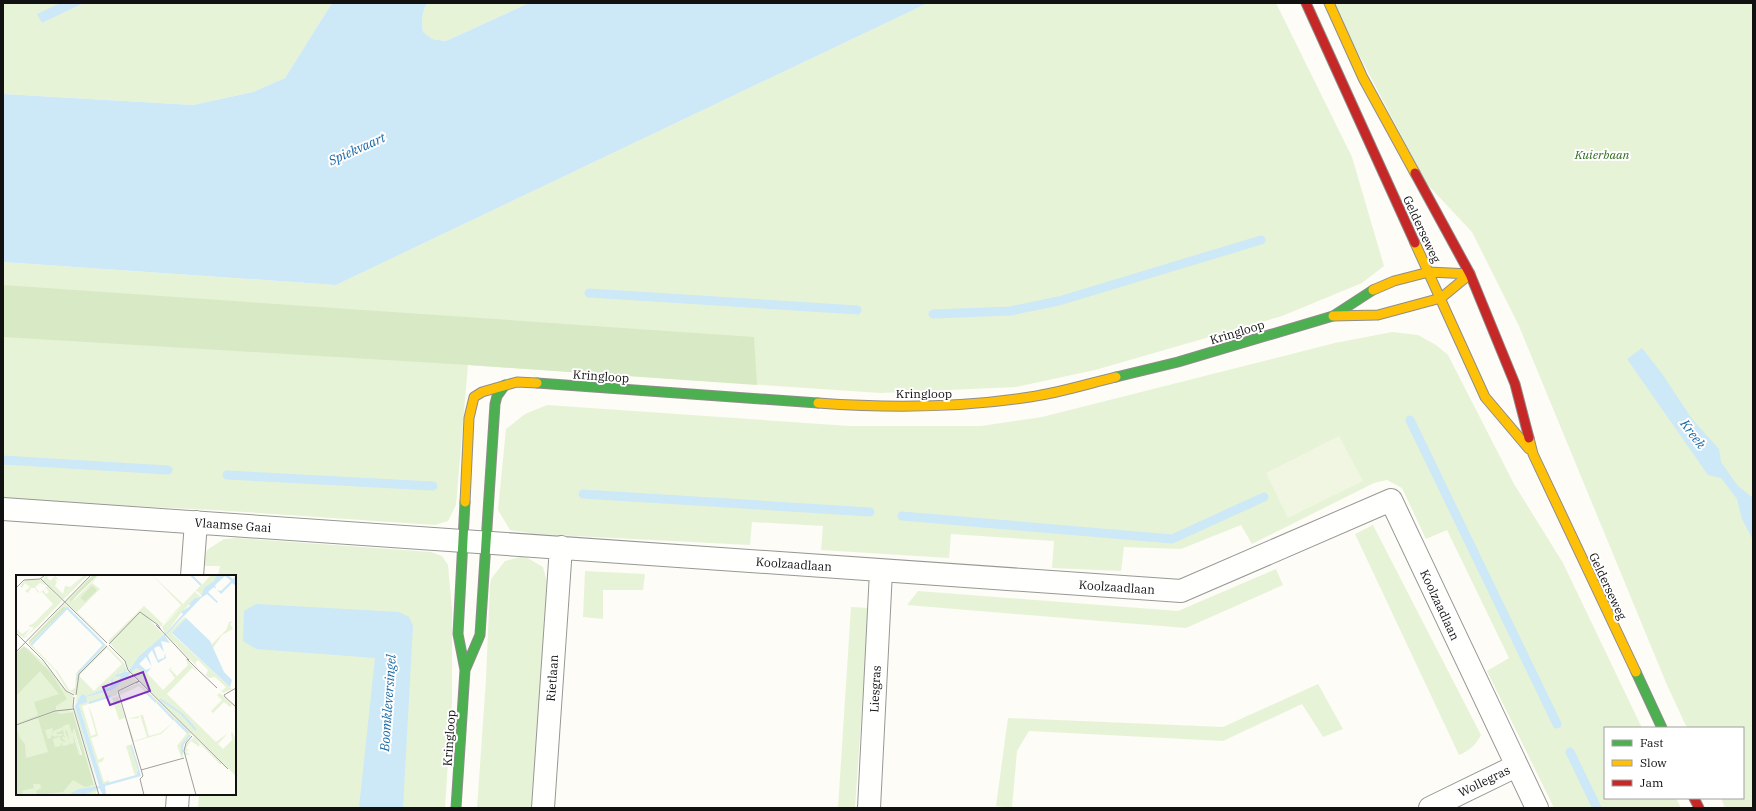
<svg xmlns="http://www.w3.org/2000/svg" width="1756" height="811" font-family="'IBM Plex Serif',serif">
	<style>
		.green { fill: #e7f3d7 }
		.forest { fill: #d8eac5 }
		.pitch { fill: #f0f6e1 }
		.water { fill: #cde8f7 }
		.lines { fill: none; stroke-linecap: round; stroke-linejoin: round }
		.stream { stroke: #cde8f7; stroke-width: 9 }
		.street-casing { stroke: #979795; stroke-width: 24 }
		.fast-casing { stroke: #8e8d8b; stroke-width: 11 }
		.slow-casing { stroke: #8e8d8b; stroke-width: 11 }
		.jam-casing { stroke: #8e8d8b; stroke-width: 11 }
		.street { stroke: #fffffe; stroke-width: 22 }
		.fast { stroke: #4caf50; stroke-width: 9 }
		.slow { stroke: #ffc107; stroke-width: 9 }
		.jam { stroke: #c62828; stroke-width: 9 }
		.labels { text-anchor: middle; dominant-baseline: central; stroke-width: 4; stroke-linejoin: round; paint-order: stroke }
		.park-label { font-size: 12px; font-style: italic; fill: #2f6b1f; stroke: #fff }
		.street-label { font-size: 12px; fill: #111; stroke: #fff }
		.water-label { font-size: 13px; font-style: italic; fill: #1768a6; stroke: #fff }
		.inset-river { fill: none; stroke: #cde8f7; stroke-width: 2 }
		.inset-road { fill: none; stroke: #9f9e9b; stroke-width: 1 }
		.view { fill: #7b2cbf; fill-opacity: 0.15; stroke: #7b2cbf; stroke-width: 2 }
		.inset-edge { fill: none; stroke: #111; stroke-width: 2 }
	</style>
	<rect width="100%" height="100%" fill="#fdfcf7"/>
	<!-- green -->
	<path class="green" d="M3,3h57l-22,11 4,9 42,-20h248l-47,75 -32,14 -60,13 -190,-11z
		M427,3h102l-83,38 -14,-2 -9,-7c-2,-11 -1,-20 4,-29z
		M928,3h348l76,154 32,109 -22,17 -80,33 -187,54 -79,17 -136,6 -412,-28 -12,140 -8,16 -13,4 -221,-15 -211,-10v-238l333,23z
		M1332,3h421v805h-28l-4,-10h22v-70h-56l-20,-43 -148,-359 -47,-94 -46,-49z
		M1392,332l26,3 18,10 12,10 66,129 49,79 79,165h-37v70h71l5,10h-127l-67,-137 22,-13 -62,-128 -21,9 -24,-51 -15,-8 -13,3 -122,61 -11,-19 -60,24 -57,-2 -3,24 -69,-3 2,-27 -103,-7 -2,24 -128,-8 2,-24 -71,-4 -2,23 -214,-11 -26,-4 -12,-20 8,-81 19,-15 22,-9 302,21h132l61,-9 293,-74z
		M1373,525l108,210c-5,10 -12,16 -22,20l-104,-221z
		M237,538l194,14 11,4 6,9 4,44v91l-7,108h-247l1,-14h36v-218h-17l2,-10h-18l5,-16 17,-11z
		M524,556l19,11 5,18 -14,223h-57l9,-129 4,-94 1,-6 14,-18z
		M1276,569l7,16 -97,43 -279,-23 11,-14 260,20z
		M585,571l60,3 -2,16h-40v29l-20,-2z
		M851,607l18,1 -14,200h-17z
		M1318,684l25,45 -20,8 -21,-33 -79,37 -194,-10 -12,20 -5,57 -16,-2 12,-88 215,9z"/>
	<!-- forest -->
	<path class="forest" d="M3,285l751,52 3,48 -289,-20 -465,-28z"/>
	<!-- pitch -->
	<path class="pitch" d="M1339,436l24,45 -75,37 -22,-45z"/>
	<!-- water -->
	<path class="water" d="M60,3h24l-42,20 -5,-9z
		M332,3h95c-5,9 -6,18 -4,29l9,7 14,2 83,-38h399l-592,282 -333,-23v-168l190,11 60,-13 32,-14z
		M1642,348l21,27 29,44 27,30 2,13 17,24 15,12v42l-11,-21 -5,-20 -16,-21 -13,-3 -81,-116z
		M256,604l143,8 10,5 4,9 -10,182h-44l16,-150 -119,-9 -13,-8 1,-30z"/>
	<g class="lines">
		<!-- stream -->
		<path class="stream" d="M589,293l268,17
			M933,314l77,-3 49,-10 202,-61
			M1410,420l147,304
			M3,460l165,10
			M227,475l206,11
			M583,494l287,18
			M902,516l270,23 92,-42
			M1570,752l27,56"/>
		<defs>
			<path id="street" d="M3,509l1178,82 210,-91 146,308
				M192,576l4,-54
				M177,808l1,-14
				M543,808l18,-261
				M869,808l12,-237
				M1430,808l86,-42"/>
			<path id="fast" d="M1116,377l62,-15 155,-46 40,-26
				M537,383l281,20
				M465,670l15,-35 15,-231 2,-8 8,-11
				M1636,672l26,56
				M456,808l9,-138 -7,-36 7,-132"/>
			<path id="slow" d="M1329,3l34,75 52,95
				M1415,243l70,154 44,52
				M1333,316l45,-1 63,-17 29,-24 -41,-2 -35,9 -21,9
				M818,403c70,5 142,5 212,-6 29,-4 57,-13 86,-20
				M1529,438l4,16 103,218
				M465,502l4,-84 5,-21 8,-5 35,-10 20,1"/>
			<path id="jam" d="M1306,3l109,240
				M1415,173l55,101 45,110 14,54
				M1694,798l5,10"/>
		</defs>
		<!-- street casing -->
		<use href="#street" class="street-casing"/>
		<!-- fast casing -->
		<use href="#fast" class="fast-casing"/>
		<!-- slow casing -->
		<use href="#slow" class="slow-casing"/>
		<!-- jam casing -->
		<use href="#jam" class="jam-casing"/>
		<!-- street -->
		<use href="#street" class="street"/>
		<!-- fast -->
		<use href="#fast" class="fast"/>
		<!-- slow -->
		<use href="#slow" class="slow"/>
		<!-- jam -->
		<use href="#jam" class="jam"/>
	</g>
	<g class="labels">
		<!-- park labels -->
		<g class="park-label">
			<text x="1602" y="154">Kuierbaan</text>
		</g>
		<!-- street labels -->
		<g class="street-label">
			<text transform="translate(1422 229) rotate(65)">Gelderseweg</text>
			<text transform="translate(1237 332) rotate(-17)">Kringloop</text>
			<text transform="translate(601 376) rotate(4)">Kringloop</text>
			<text x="924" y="393">Kringloop</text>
			<text transform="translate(233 525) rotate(4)">Vlaamse Gaai</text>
			<text transform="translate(794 564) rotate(4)">Koolzaadlaan</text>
			<text transform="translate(1608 586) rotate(65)">Gelderseweg</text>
			<text transform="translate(1117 587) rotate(4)">Koolzaadlaan</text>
			<text transform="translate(1440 605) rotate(65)">Koolzaadlaan</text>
			<text transform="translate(552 678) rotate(-86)">Rietlaan</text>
			<text transform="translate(875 689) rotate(-87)">Liesgras</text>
			<text transform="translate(449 738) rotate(-86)">Kringloop</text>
			<text transform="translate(1484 781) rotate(-26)">Wollegras</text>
		</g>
		<!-- water labels -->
		<g class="water-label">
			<text transform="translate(357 149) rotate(-24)">Spiekvaart</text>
			<text transform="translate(1693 434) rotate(53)">Kreek</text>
			<text transform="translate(388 703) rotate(-86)">Boomkleversingel</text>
		</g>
	</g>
	<!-- overview -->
	<g transform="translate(16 575)">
		<rect width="220" height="220" fill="#fdfcf7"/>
		<path d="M30,0h3l-2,2 3,4 5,-5 5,5 -6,-3 3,4 -2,4 8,8 2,-8 5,1 13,-12 -20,21 21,-21h4l-25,25 -20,-20zM76,0l-20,27 27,-27 -7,8 8,6 -23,23 31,29 36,-35 19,18 18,-19 -29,-30 31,29 18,-19 -10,-10 11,10 9,-10h6l-4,7 -9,7 -2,7 -5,-5 -2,1 6,5 -6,1 -13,14 -17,22 -3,-7 22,-23 -23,22 -14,-9 17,18 -25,21 -10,15 -2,-7 -18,-22 -44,-40zM76,10l4,5 -11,12 -5,-4zM9,5h16l5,5 -6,-2 -5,4 4,5 -1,1 -3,-5h-4l-3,5 -3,-2 5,-4 -5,-4 -3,5 -2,-2zM31,11l15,15 -25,26 -13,11 -8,-5v-5l6,6 9,-6 -8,9 4,-2 7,-7 -6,-2 6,-3 19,-19 -11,-12 -2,1 3,-3 3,4 3,-2 -3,-4 -2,1zM48,28l60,60 4,9 -10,1 -3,3h6l-7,8v-6l-4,3 -2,7 -22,8 -5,-1 -6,9 23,83 -24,-78 3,-14 -10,-5 -12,-20 -27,-27zM51,34l37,36 -28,28 -1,15 -5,3 -12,-19 -26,-27zM91,73l15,16 -28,27 -15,-15zM169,42l1,1 -14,16 60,55 -9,4 -6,-7 5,5 4,-4 -11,-10 -6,1 -7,-6 4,3 2,-5 -10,-10 -3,3 4,6 -33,-35zM217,46l-3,3 3,5 -11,6 -9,13 -2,-3 15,-15 3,-8zM10,72l20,18 20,26 7,5 -1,14 -3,1h4l23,76 -6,1 1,3 5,-3 2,7 -2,-4 -1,4 -2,-3 -1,3h-76v-136l29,7 -19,-16zM57,137l21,71 -2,3h-3l-19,-73zM169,82l13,16 -6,-5 -25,26 49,48 12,-9 -10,11 5,5 9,-9 -1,-7 1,-1 4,8v6l-5,-13 5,14v29l-106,-104 6,-5 11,6 16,17 12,-12 -6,-8 3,-3 -1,3 6,6 11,-11zM113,98l8,8 -2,2 -18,8v4l-35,11 9,30 5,-2 -8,-29 5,12 5,19 -7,2 7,22 6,-3 -1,4 -5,2 6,19 5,-2v3l-6,1 -24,-79 7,-8 27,-7zM123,108l52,50 -7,11 -1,13h-2l-4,-11 10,-13 -35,-35 -13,-12 -19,9 -1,-4zM204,118l12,12 -2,2 -6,-5 -11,11 -2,-2 11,-11 -5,-5zM102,121l7,22 -6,2 -7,-22zM124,140h3l6,21 11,-3 14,-11 -13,12 -28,8 -6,-23 12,-3v2l-12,1 7,22 13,-4zM178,162l27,26v2l-25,-25 4,5 -4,3 2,-2 -7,-5 -5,7 6,5 -4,-3 -2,2 4,3h-5v-10zM116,169l7,24v2l-7,-24h-1l7,24 -3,6 -9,-30z" fill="#e7f3d7" fill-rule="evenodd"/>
		<path d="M77,0h5l-28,27v-3zM76,10l5,5 -12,12 -5,-4zM47,32l3,1 -36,35 -1,-2zM8,71l28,28 15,25 -11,7v4l-40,14 22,-9 -4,-13 25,-8 -19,-23 -24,25v-43zM40,137l5,2 12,-2 21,73 -9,2 -12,-7 -10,12 -26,3 -1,-4 5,-3 -1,-4h-7l1,4 -12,3 1,4h-7v-69l4,12 5,6 1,14 22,-6 -10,-34zM53,149l3,10 2,-6 8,27h-3l-6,-20 1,8 -4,1 -3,-14 -2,1 5,12 -2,2 -5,1 -1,-4 -1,5 -1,-5v4l-5,1 -2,-8 7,-2 1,4 5,1 -4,-4 1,-2 2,2 -1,-4 -6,3v-3h6l-1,-4 -8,3 3,1 -2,3 -5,-2v3l-3,1 -3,-9 8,-2 -1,4 1,3v-4l10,-4 1,3 -1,-4z" fill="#d8eac5" fill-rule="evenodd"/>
		<path d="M201,0h11l5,4 3,-4v11l-4,-3 -11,11 -4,-4 4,1 10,-10 -6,-5 -10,9 1,4 -2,-2 -6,5 10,10 -1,1 -10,-9 -6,4 -36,38 5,7 -9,-2 3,11 -5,-6 -5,2 4,12 6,-2 1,-5 1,5 -8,5 -6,-13 -4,5 4,12 -6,-10 -7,7 7,6 5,-2 -4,5 -11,-5 -23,22 -27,7 1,5 -8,3 24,79 33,-9 2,-5 -7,-23h-3l3,-1h1l9,30 -36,10 1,8 -3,1 -4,-7 -16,7h-15l11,-6 20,-3 -24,-80 4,-8 3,-4 4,2 24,-9 1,-6 -7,6 10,-10 -1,7 3,-2 5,-6 -7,1 9,-9 -5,6 6,-2v-6l1,6h3l11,-16 26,-22 18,-20 -2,-2 9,-6 -1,-2 6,-6 6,-1 3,-9 9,-6zM170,43l24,23 14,31 8,8 -2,7 -58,-54z" fill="#cde8f7"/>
		<path class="inset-river" d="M175,0l10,10M15,70l36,-37 37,37 -25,27 -2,8M129,116l11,11M144,124l22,15 14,16M141,127l17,18M73,128l22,-7M159,145l13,13M166,179v-9l8,-10"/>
		<path class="inset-road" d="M25,4l66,64M0,13l8,-8 16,-1 5,-4M145,55l28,30M0,58l27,27 23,31 8,4M93,69l31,-32 18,13 3,5 -5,-5M93,70l16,16 3,9 100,99M0,77l75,-77M171,84l10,10M180,93l21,20M102,116l25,85 -3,3 4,16M102,116l21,-10 -3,2M60,120l3,-21 28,-28M58,122l-1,10 26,88M209,122l11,10M209,122l-1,-2 12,-7M0,150l39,-14 19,-2M176,161l-6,7 -2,8 12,44M125,195l43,-12"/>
		<path class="view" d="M127,97l7,19 -40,14 -7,-18z"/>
		<rect width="220" height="220" class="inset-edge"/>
	</g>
	<!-- border -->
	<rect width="1756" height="811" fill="none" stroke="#111111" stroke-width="8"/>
	<!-- legend -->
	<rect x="1604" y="727" width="140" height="72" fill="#ffffff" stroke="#a0a0a0"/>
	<rect x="1612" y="740" width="20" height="6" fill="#4caf50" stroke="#a0a0a0"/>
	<text x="1640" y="747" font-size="12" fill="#111111">Fast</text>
	<rect x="1612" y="760" width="20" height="6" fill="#ffc107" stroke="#a0a0a0"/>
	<text x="1640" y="767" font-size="12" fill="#111111">Slow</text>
	<rect x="1612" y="780" width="20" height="6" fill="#c62828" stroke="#a0a0a0"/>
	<text x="1640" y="787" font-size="12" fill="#111111">Jam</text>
</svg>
